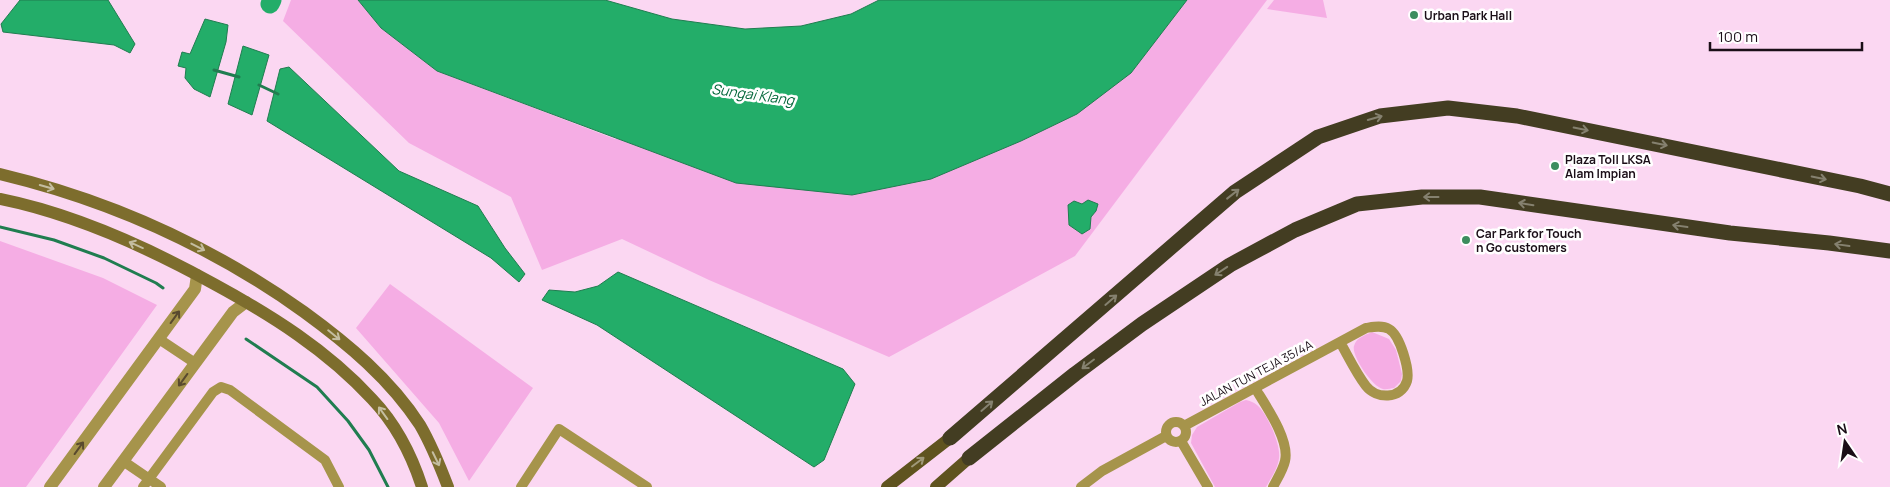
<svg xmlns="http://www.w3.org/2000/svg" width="1890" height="487" font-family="Manrope,sans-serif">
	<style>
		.green { fill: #f5ade4 }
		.water { fill: #23ad69; stroke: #207d50 }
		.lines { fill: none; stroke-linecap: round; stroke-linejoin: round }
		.stream { stroke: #207d50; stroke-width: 3 }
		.river { stroke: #23ad69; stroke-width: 19 }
		.minor { stroke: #a6944b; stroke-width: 10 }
		.tertiary { stroke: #a6944b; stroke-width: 12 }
		.secondary { stroke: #7d6d2d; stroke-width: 12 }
		.primary { stroke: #5f531f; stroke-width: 12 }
		.motorway { stroke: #433d22; stroke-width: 15 }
		.oneway { stroke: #85816f }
		.oneway2 { stroke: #c4bda0 }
		.oneway3 { stroke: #594a2e }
		.oneway4 { stroke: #9f9879 }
		.poi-dot { fill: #3c8d5e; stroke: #fff; stroke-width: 2 }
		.labels { text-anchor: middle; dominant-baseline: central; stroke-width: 5; stroke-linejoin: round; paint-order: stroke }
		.poi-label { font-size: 12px; font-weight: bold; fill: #1a0e17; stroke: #fff; text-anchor: start }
		.street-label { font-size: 12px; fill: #1a0e17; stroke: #fff }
		.water-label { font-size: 14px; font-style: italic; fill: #03673a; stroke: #fff }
	</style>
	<rect width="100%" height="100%" fill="#fbd7f2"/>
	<!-- green -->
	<path class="green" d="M291,0h67l23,28 56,43 178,68 516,-66 56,-73h80l-192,256 -186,101 -180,-77 -87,-41 -80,31 -31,-73 -102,-54 -126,-122z
		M1274,0h49l4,18 -60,-9z
		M0,241l103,37 54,27 -131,182h-26z
		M390,284l143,104 -64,93 -30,-58 -83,-95z
		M1372,332l17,7 7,11 6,24 -1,7 -7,7c-3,0 -8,2 -11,1 -11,-2 -32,-34 -29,-43 2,-8 11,-11 18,-14z
		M1246,400c4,1 7,2 11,5 10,8 24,40 22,53 -1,10 -8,20 -13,29h-51l-24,-44 1,-8 5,-8 43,-25z"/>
	<!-- water -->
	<path class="water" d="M20,0h88l27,44 -5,9 -16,-8 -111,-13 -2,-8z
		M358,0h247l67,19 73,10 56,-3 50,-12 28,-14h308l-56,73 -54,41 -56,27 -90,38 -79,16 -116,-12 -299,-112 -56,-43z
		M205,19l23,6 -2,17 -16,55 -16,-8 -9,-11 1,-10 -8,-2 4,-14 8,2z
		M243,46l26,9 -17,60 -24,-11z
		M289,67l110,104 79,35 27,42 20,26 -6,8 -28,-24 -224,-137 13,-52z
		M1088,200l10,4 -2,7 -5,6 -1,12 -8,5 -13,-9 -1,-20 6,-4 8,3z
		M618,272l225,97 12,15 -31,76 -10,7 -217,-142 -55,-25 7,-10 26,2 23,-6z"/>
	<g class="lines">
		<!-- stream -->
		<path class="stream" d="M214,70l25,7
			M259,85l19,9
			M0,227l54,13 50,18 52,25 7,5
			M246,339l71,48 31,34 21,29 19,37"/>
		<!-- river -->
		<path class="river" d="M270,4l2,-4"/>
		<!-- minor -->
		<path class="minor" d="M159,339l36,24
			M1255,388c11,18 35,52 30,73 -2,9 -8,18 -12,26
			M1166 432a10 10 0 1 1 20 0a10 10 0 1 1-20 0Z
			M1184,426l182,-98c7,-1 16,-3 23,1 11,6 21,41 18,52 -6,19 -31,18 -41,5 -10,-13 -18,-30 -26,-44
			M1181,441l27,46
			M123,461l38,26
			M143,487l70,-95 8,-5 9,3 95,70 14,27
			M521,487l38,-58 88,58
			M1081,487l21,-16 64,-35"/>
		<!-- tertiary -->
		<path class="tertiary" d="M50,487l145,-198 2,-14
			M104,487l129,-175 13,-10"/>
		<!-- secondary -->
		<path class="secondary" d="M0,174c109,26 213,73 304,138 44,32 86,67 116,113 11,19 20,41 28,62
			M0,199c75,15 147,48 214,85 57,31 113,66 158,115 23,24 40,57 50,88"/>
		<!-- primary -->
		<path class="primary" d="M887,487l63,-49
			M936,487l33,-29"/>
		<!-- motorway -->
		<path class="motorway" d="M950,438l285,-246 83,-55 62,-21 68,-8 69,8 343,70 30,8
			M969,458l106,-84 67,-50 88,-59 65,-35 62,-26 65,-7h58l250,36 99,10 61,8"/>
	</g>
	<!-- one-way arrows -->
	<defs><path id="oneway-shaft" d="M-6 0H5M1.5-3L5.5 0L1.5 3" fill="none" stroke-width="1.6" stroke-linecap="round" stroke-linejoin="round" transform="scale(1.25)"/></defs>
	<g class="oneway">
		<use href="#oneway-shaft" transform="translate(1375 118) rotate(-16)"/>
		<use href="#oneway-shaft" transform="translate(1581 129) rotate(11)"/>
		<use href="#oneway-shaft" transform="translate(1660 144) rotate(12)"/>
		<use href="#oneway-shaft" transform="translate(1819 178) rotate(12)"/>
		<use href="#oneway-shaft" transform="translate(1233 194) rotate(-38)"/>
		<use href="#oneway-shaft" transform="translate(1431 197) rotate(180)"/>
		<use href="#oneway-shaft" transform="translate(1526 204) rotate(-171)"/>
		<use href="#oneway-shaft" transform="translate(1680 226) rotate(-172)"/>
		<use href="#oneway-shaft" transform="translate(1842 245) rotate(-172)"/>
		<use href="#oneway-shaft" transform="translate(1221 271) rotate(146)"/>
		<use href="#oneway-shaft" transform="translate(1111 300) rotate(-41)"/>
		<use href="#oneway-shaft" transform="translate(1088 364) rotate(143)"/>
		<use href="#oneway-shaft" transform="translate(987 406) rotate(-41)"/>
	</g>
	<g class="oneway2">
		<use href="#oneway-shaft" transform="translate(47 187) rotate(16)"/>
		<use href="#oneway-shaft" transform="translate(136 245) rotate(-156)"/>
		<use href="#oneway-shaft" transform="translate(198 247) rotate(27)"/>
		<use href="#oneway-shaft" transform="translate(334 335) rotate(39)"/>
		<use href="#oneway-shaft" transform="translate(383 413) rotate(-126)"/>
		<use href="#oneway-shaft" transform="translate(436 459) rotate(64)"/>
	</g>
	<g class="oneway3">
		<use href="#oneway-shaft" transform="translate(175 317) rotate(-54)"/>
		<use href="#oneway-shaft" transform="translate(183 380) rotate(126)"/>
		<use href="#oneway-shaft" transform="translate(79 448) rotate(-54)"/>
	</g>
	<use class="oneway4" href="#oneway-shaft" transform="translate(918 462) rotate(-37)"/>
	<!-- markers -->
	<g class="poi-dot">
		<circle cx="1414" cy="15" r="5"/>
		<circle cx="1555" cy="166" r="5"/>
		<circle cx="1466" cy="240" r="5"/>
	</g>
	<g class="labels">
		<!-- poi labels -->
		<g class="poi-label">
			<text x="1424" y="15">Urban Park Hall</text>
			<text x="1565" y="159">Plaza Toll LKSA<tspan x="1565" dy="14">Alam Impian</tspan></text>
			<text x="1476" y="233">Car Park for Touch<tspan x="1476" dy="14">n Go customers</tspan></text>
		</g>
		<!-- street labels -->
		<g class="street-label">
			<text transform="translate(1256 373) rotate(-28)">JALAN TUN TEJA 35/4A</text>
		</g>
		<!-- water labels -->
		<g class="water-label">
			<text transform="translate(753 94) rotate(8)">Sungai Klang</text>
		</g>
	</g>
	<!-- north arrow -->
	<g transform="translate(1845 442) rotate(347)" stroke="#ffffff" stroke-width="4" paint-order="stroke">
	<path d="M0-4L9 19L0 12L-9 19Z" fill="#1a0e17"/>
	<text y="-8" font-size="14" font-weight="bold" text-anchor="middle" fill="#1a0e17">N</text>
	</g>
	<!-- scale -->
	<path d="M1710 42v8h152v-8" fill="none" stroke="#1a0e17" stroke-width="2.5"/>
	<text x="1718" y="42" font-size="15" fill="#1a0e17" stroke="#ffffff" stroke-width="4" paint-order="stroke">100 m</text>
</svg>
